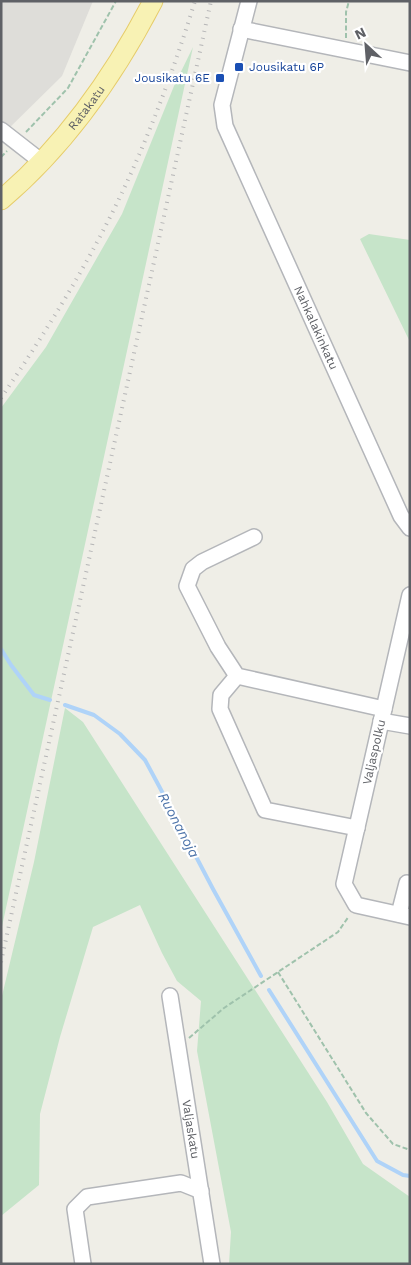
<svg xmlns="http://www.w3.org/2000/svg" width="411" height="1265" font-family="'Work Sans',sans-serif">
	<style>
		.industrial { fill: #deddd9 }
		.green { fill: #c6e4c9 }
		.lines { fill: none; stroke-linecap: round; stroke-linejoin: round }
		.stream { stroke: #afd3f8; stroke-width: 4 }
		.minor-casing { stroke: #b4b6ba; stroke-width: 18 }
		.major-casing { stroke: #e6cc6a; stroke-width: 21 }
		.path { stroke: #9fc2ac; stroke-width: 2; stroke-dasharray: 5 2.5; stroke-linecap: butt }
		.minor { stroke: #fff; stroke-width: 15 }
		.major { stroke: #f8f2b4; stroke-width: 19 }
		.rail { stroke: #b5b5b6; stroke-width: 4; stroke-dasharray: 1 6; stroke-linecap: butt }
		.transit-dot { fill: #1a4fb4; stroke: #fff; stroke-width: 2 }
		.labels { text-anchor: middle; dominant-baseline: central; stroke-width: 4.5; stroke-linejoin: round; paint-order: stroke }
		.transit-label { font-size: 12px; fill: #164399; stroke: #fff; text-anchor: start }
		.street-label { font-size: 12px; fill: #5f6166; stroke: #fff }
		.water-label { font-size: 14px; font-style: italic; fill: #4c73a9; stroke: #fff }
	</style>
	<rect width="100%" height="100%" fill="#efeee7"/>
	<!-- industrial -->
	<path class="industrial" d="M1,1h92l-31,75 -61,60z"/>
	<!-- green -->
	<path class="green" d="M193,47l-192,884v-523l45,-61 76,-133 52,-128z
		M369,234l41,6v102l-50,-103z
		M65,708l18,14 244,380 36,62 47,33v67h-181l2,-32 -34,-181 4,-50 -24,-20 -15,-28 -22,-48 -47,22 -33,110 -20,77 -1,71 -38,31v-216l33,-138z"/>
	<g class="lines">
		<!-- stream -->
		<path class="stream" d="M1,649l10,16 23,30 16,5
			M65,705l29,10 26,19 25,26 14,26 54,103 48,87
			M269,990l108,171 26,14 7,1"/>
		<defs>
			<g id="minor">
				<path id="s1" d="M249,1l-27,104 3,21 176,390 9,12"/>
				<path d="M241,29l169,34"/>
				<path d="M1,130l41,32"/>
				<path d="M254,537l-52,25 -9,7 -6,17 31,61 19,29 147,33"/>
				<path d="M410,595l-66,289 12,21 54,12"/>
				<path d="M237,676l-16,19 -1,14 45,101 92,18"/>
				<path d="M381,721l29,5"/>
				<path d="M399,914l8,-31"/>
				<path id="s2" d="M170,996l42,268"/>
				<path d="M83,1264l-8,-55 12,-12 94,-14 20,8"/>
			</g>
			<g id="major">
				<path id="s3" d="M1,200c65,-55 113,-124 152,-199"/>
			</g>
		</defs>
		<!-- minor casing -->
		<use href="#minor" class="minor-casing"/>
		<!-- major casing -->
		<use href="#major" class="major-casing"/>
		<!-- path -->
		<path class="path" d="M346,38v-26l3,-11
			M26,132l42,-44 48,-87
			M1,157l6,-6
			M278,972l88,141 27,31 17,6
			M189,1038l35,-30 114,-76 11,-16"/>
		<!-- minor -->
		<use href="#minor" class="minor"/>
		<!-- major -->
		<use href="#major" class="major"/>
		<!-- rail -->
		<path class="rail" d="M1,398c47,-69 91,-140 126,-216 27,-59 49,-119 68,-181
			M1,962l210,-961"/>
	</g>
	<!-- markers -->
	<g class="transit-dot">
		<rect x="234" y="62" width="10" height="10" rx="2.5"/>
		<rect x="215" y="73" width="10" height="10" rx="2.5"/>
	</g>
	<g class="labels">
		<!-- transit labels -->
		<g class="transit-label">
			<text x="249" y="67">Jousikatu 6P</text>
			<text x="210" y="78" text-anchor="end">Jousikatu 6E</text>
		</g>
		<!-- street labels -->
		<g class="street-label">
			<text stroke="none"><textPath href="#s3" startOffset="126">Ratakatu</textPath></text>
			<text stroke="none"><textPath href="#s1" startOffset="350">Nahkalakinkatu</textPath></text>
			<text transform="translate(374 752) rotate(-77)">Valjaspolku</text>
			<text stroke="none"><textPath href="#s2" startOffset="135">Valjaskatu</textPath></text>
		</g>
		<!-- water labels -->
		<g class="water-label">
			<text transform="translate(179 825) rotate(62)">Ruonanoja</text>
		</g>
	</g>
	<!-- border -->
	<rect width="411" height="1265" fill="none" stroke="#5f6166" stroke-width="5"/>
	<!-- north arrow -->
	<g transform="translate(366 45) rotate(334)" stroke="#ffffff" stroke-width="4" paint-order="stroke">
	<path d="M0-4L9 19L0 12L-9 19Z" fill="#5f6166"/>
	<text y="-8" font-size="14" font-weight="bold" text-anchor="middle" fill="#5f6166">N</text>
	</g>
</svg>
